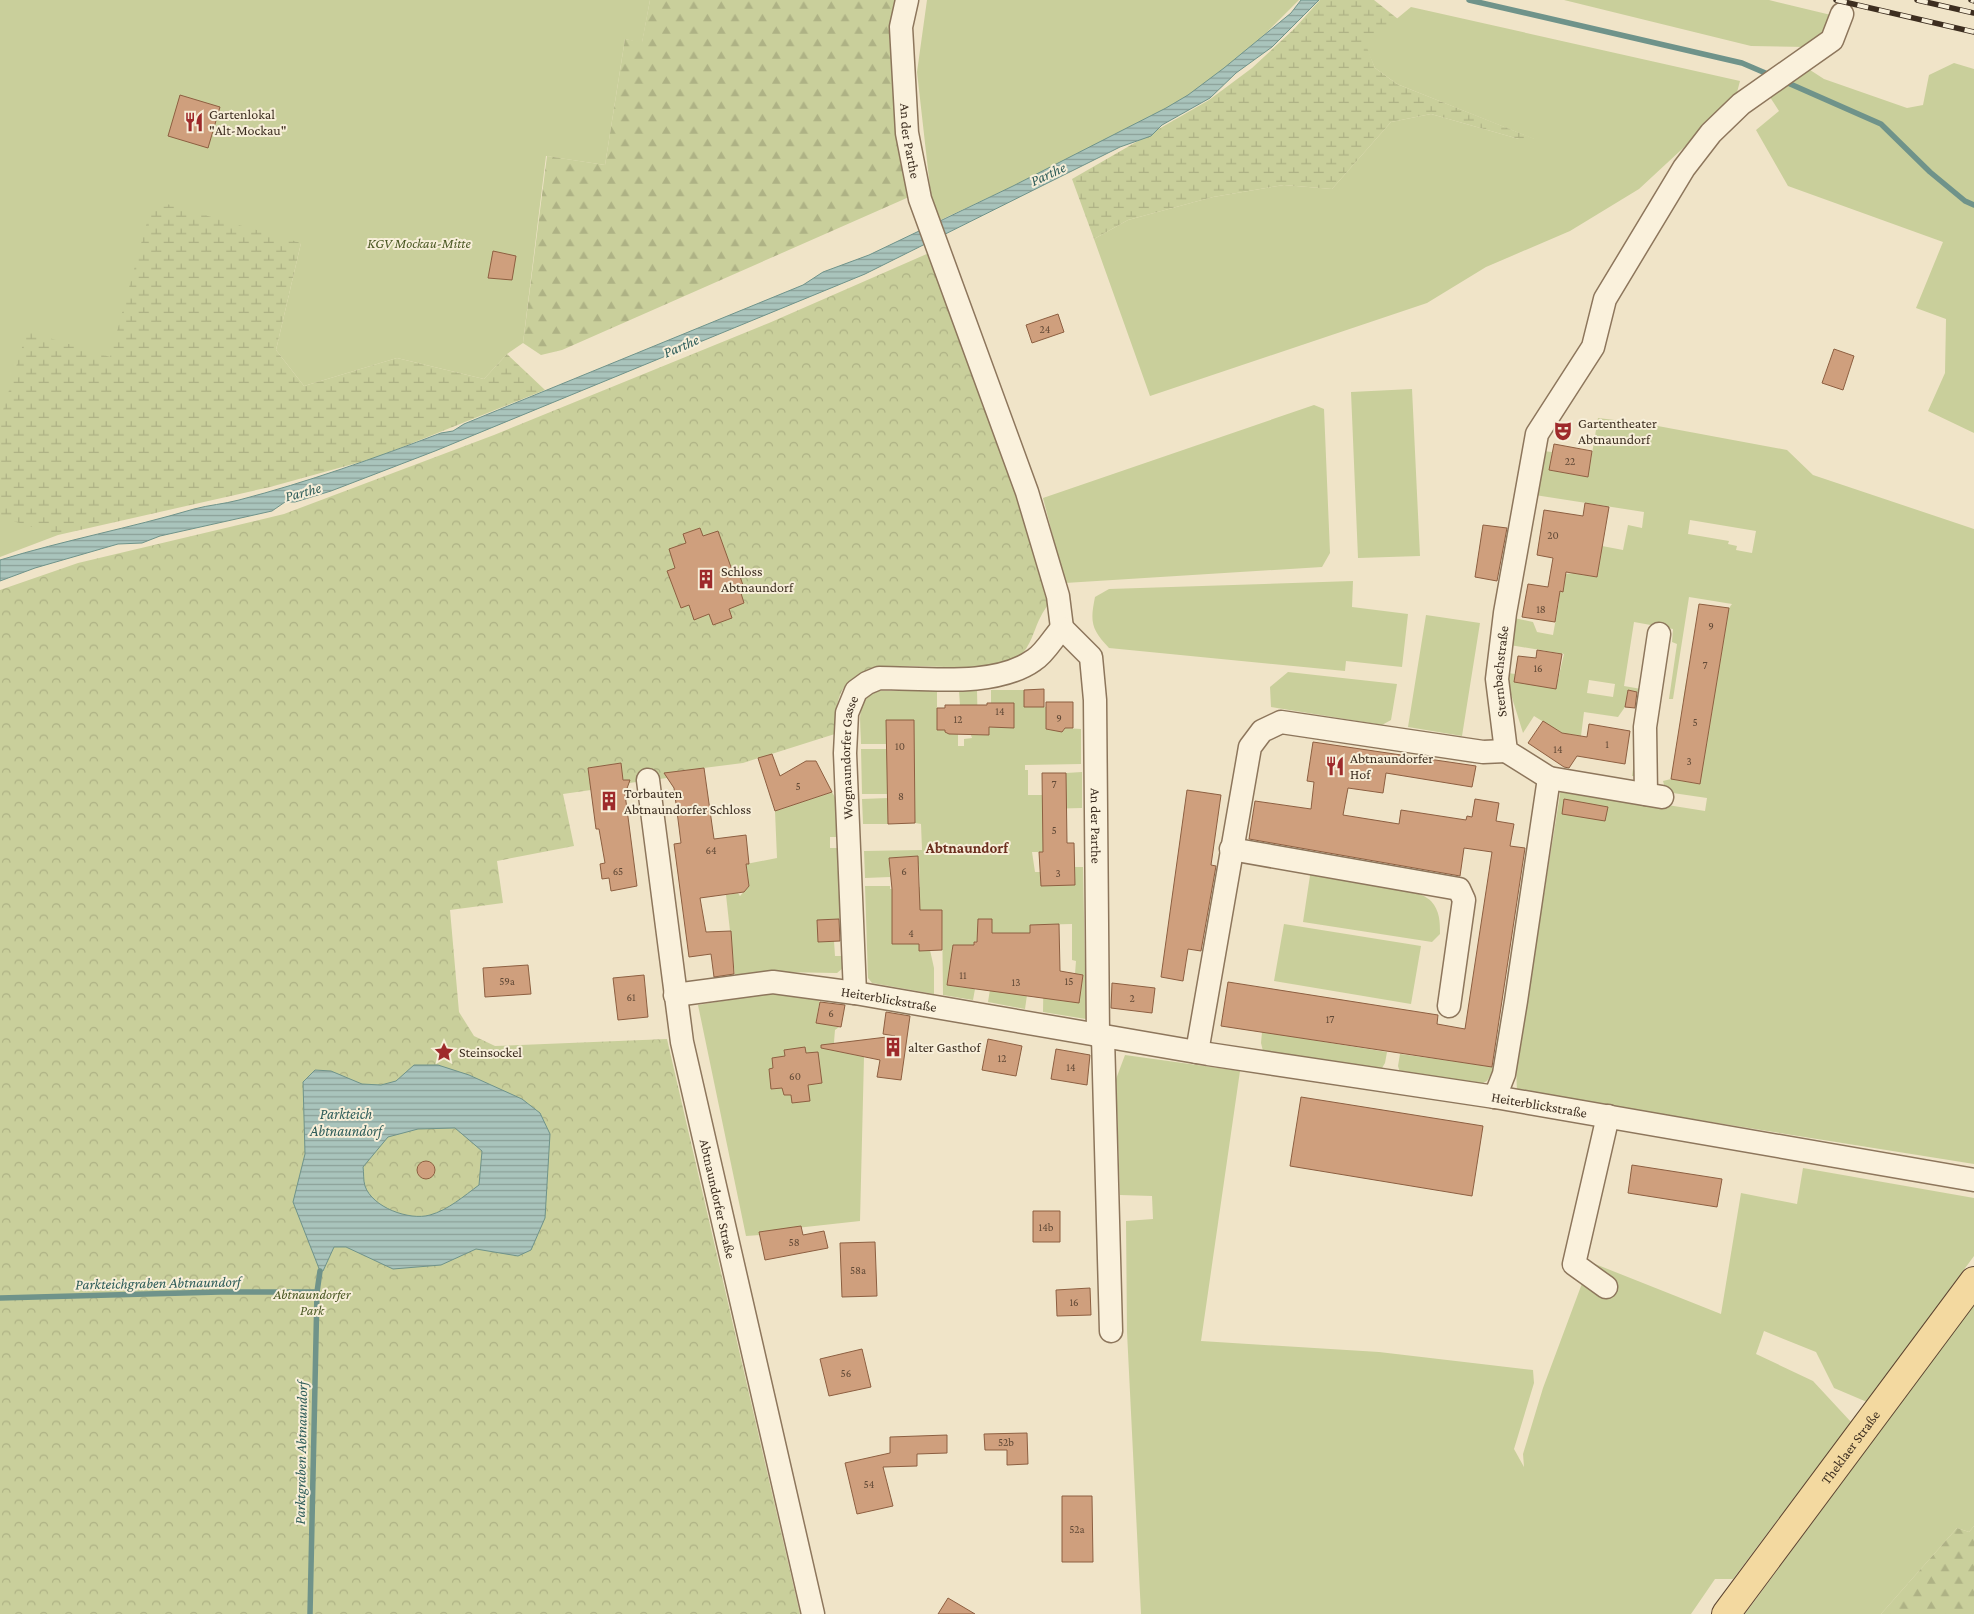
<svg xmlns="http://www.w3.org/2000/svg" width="1974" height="1614" font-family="'Crimson Pro',serif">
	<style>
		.green { fill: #c9cf9b; fill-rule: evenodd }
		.forest { fill: url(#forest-firs) }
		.wetland { fill: url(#wetland-marsh) }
		.park { fill: url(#park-crowns) }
		.water { fill: url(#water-rules); stroke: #6f938a; fill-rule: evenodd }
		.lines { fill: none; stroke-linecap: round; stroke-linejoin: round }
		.stream { stroke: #6f938a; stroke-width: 5.5 }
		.building { fill: #cf9f7d; stroke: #8d5f41 }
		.minor-casing { stroke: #8d765c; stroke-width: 25 }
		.major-casing { stroke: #5b4430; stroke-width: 30 }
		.minor { stroke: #faf1dc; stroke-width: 22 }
		.major { stroke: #f3d9a0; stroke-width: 28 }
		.rail-casing { stroke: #3d2e20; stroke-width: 5.5 }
		.rail { stroke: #f7eed8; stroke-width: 4; stroke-dasharray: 11; stroke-linecap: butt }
		.labels { text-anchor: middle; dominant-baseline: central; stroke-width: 4; stroke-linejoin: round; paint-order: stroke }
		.number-label { font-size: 11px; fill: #624a37 }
		.poi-label { font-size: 14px; fill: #3d2e20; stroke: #f7eed8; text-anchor: start }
		.street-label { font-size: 14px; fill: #3d2e20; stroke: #f7eed8 }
		.park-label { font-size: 14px; font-style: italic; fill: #4d5a26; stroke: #f7eed8 }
		.water-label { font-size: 15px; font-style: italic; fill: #2f5d5a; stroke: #f7eed8 }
		.neighbourhood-label { font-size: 15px; font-weight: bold; fill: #6b2e1e; stroke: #f7eed8 }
	</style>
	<defs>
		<pattern id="forest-firs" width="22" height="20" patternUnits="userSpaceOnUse" patternTransform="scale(1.25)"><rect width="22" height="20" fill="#c9cf9b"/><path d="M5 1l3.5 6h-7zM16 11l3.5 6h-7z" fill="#aeb285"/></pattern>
		<pattern id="wetland-marsh" width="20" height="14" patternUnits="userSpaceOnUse" patternTransform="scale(1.25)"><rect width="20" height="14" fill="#c9cf9b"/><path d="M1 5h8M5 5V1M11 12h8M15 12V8" fill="none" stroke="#aeb285"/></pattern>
		<pattern id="park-crowns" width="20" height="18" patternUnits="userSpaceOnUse" patternTransform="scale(1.25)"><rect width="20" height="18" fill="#c9cf9b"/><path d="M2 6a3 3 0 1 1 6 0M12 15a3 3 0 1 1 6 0" fill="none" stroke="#aeb285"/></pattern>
		<pattern id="water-rules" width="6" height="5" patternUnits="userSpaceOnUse" patternTransform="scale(1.25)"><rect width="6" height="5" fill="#a9c4bc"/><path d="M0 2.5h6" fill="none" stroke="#8ba098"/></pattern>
	</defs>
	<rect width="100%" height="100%" fill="#f0e4c8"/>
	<!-- green -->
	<path class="green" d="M0,0h650l-8,43 -17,-4 -20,126 -59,-9 -23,187 -16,11 -23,25 -87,-21 -93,28 -28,-36 25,-107 -191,114 -52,178 -58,22z
		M927,0h372l-33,33 -66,57 -61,37 -205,96 -17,-151z
		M1564,0h205l62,15 -10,20 -14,12 -56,-1z
		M1411,7l329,74 -5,19 -96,89 -69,42 -84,36 -59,36 -277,93 -56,-157 34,-19 85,-23 71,-12 48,4 59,-67 40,-8 88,25h15l-137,-55 -22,-16 -10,-23z
		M1954,63l20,6v364l-46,-22 17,-38 1,-54 -30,-11 27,-66 -155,-56 -32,-56 23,-19 -11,-17 39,-26 17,11 83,29 16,-3 6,-30z
		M1412,389l8,167 -62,2 -7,-166z
		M1314,405l10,4 6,144 -8,14 -257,16 -22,-85z
		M1598,418l49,6 140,26 26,25 161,54v635l-457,-73 -1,-23 45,-280 144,23 2,-13 -41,-6 -3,-11 8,-2 28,5 14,-77 -30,-6 3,-19 30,5 13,-79 3,-4 -43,-7 -16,102h-4l8,-55 -5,-2 1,-13 -39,-7 -10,64 23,4 -13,86h-2l12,-83 -16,-3 -3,17 -7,10 -34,-5 -3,24 -12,-2 -1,3 -34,-21 -11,17 -14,-45 -1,-15 7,1 -1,8 42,6 8,-34 -54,-9 4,-27 19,4 4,10 16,3 6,-34 -2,-1 1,-10 5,1 3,-17 8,-1 23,4 5,-31 21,4 5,-25 14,3 2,-16 -109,-17 8,-44 9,1 -3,18 39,7zM1690,520l66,11 -4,22 -16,-3 1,-4 -9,-2 1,-3 -41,-7zM1589,680l26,4 -2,13 -26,-4z
		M1353,581l-1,26 56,7 -6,53 -56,-6 -1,10 -236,-23c-18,-19 -19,-26 -14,-51l14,-8z
		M1426,615l54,8 -18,113 -54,-9z
		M1288,672l109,12 -6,36 -9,5 -111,-18 -1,-20z
		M977,690l1,45h11v-8h25v-24h-23v-13h33v17h22v21l16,4 3,-4 16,1v35l-56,1v5h3v25h14v3h23l1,-25 16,-1v36l-39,1v43h-11l3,20h7l-2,2 2,10 33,1v-18h8l3,152 -43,-7 1,-61 13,24 22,27 4,-27 -8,-1 1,-13 -4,-1v-36l-41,1 -1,8h-12l9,62 -2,14 -37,-7 5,-31 -2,-52h-13l-1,22 -3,1 -1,13 -8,-10h-12l-6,40 28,4 -2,11 -30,-5 -1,-85h-14v12l-36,-7v29h27v7l11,-1 4,18v26l-62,-11 -4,-5 -3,-92h25v3l30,-2 -1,-23h-19v-7l-11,1 1,19 -25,1 -1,-27 58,-1 -1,-26 -6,-1 -1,-102 -27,23h-26c0,-19 -6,-44 14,-53h62v39h8l5,4h8v12h6v-7l8,-1 -12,-33 -1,-14z
		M861,749h26l1,45h-26z
		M832,792l6,11 2,34h-10v11h7l3,71 -23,2 2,21 15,-1 1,15h8v12l-6,5 -60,-1 -42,4 -9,-81 12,-2 2,3 9,-10 -3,-22 31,-6 -2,-47z
		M888,798v26h-25l-1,-25z
		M1311,869c24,5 106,17 120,32 9,10 9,21 9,33l-8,8 -129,-20z
		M1284,924l137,22 -10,58 -137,-23z
		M771,993l49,6 -4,23 23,5 -4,3 -1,12 2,9 28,6 -4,164 -100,11v3l-14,1 -48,-231z
		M1262,1032l125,20 -2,11 -6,10 -115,-18 -3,-12z
		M1400,1054l95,13 -8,14 -14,7 -72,-12 -3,-10z
		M1125,1055l115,16 -39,270 178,11 154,18 1,13 -20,66 10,18 -1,-13 20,-66 47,-126 131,52 20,-121 56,11 6,-36 171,30v58l-107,146 -33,-14 -18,-36 -52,-21 -8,23 57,27 38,41 -118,157h-18l-24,35h-550l-14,-282 -1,-111 27,-2 -1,-23 -32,-1 -4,-116z
		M1974,1304v222l-5,6 -12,-4 -76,86h-136z"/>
	<!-- forest -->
	<path class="forest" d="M650,0h249l10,197 -347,153 -21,5 -18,-12 24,-187 58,9 20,-126 17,3z
		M1974,1526v88h-93l76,-86 12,4z"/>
	<!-- wetland -->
	<path class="wetland" d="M1320,0h54l24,19 -32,26 9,23 22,16 138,55h-16l-88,-25 -40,8 -59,67 -48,-4 -71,12 -85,23 -34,19 -22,-60 137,-79 43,-32 42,-39z
		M153,200l148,43 -25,107 28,36 93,-28 87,21 23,-25 38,36 -170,68 -105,29 -212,48 -58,-18v-97l27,-89 83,26z"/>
	<!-- park -->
	<path class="park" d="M929,253l21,52 102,294c-4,6 -9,12 -12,19 -7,14 -10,33 -25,41 -45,24 -153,-17 -175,36 -5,12 -3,26 -2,38l-95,30 -71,9 -5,6 -38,5 -6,-4 -3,-16 -32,5 3,22 -28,4 11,52 -77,15 6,42 -53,7 9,102 15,24 21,10 172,-7 133,575h-800v-1024l78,-27 206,-49 210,-79 275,-112z"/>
	<!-- water -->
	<path class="water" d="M1301,0h18l-47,47 -36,26 -26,25 -48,27 -11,11 -31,11 -255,127 -430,177 -104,40 -36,11h-10l-13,9 -112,25 -18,7 -24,1 -83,24 -35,13v-21c65,-20 130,-32 194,-51 15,-4 30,-5 45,-9 69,-18 136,-42 202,-67l12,-2 11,-7 339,-139 20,-13 46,-17 144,-69 153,-78 22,-13 36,-27 67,-55z
		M414,1065h24l31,10 53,24 18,14 10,21 -5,84 -14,32 -13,6 -42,-7 -35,16 -48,4 -47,-22h-12l-11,24h-3l-27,-69 12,-48 -2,-72 12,-12 16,1 31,13 19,1 15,-4zM455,1128l27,23 -3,34c-15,11 -31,25 -49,30 -21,6 -58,-8 -65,-29 -2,-6 -1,-14 -2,-19l25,-30 30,-8z"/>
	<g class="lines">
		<!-- stream -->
		<path class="stream" d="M1469,0l273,63 28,12
			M1788,83l93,41 49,48 35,29 9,4
			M0,1298l220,-6h97
			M310,1614l7,-322 3,-21"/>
	</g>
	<!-- building -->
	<path class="building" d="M180,95l40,12 -12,41 -40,-12z
		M493,251l23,5 -4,24 -24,-2z
		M1058,314l6,18 -32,11 -6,-18z
		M1834,349l20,7 -11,34 -21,-7z
		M1554,444l38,7 -4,26 -39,-7z
		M1585,503l24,4 -12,70 -31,-5 -3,20 -3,-1 -5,31 -33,-5 6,-33 20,3 5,-29 -16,-3 7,-45 39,6z
		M1483,525l24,3 -10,53 -22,-4z
		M700,528l3,8 15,-5 14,39 5,-2 7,20 -4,2 4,13 -15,6 3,9 -19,7 -4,-11 -15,6 -5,-15 -8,3 -14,-37 8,-3 -6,-19 17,-6 -3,-9z
		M1699,604l30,4 -29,176 -29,-5z
		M1537,650l25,4 -6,35 -42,-7 4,-26 18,2z
		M1044,689v18h-20v-17z
		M1628,690l9,2 -2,16 -10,-1z
		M1046,702h27v26h-8l-3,4 -16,-3z
		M987,703h27v25l-25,-1v8l-40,-1 -4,-2v-2h-8v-22h8v-3h42z
		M886,720h28l1,103 -27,1z
		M1543,721l19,12 25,4 2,-13 41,7 -5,33 -48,-8 -8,12 -5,-1 -36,-24z
		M1313,742l163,24 -4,21 -86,-14 -3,20 -35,-5 -5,27 56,9 2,-14 65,10 1,-4 5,1 3,-18 24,4 -3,18 18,3 -4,22 15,2 -33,219 -271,-41 7,-44 210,33 -1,9 28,5 27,-177 -28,-4 -4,28 -211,-37 6,-38 56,8 3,-27 -7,-1z
		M772,754l8,22 26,-15h10l16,31 -57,19 -17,-53z
		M621,763l2,17h7l-5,14 12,92 -26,5 -2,-13 -7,1 -2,-15 5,-1 -6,-34h-3l-8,-61z
		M704,768l10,71 32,-4 3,29h-3l3,22 -5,6 -44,6 6,34 25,-1 3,43 -20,3 -3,-23 -22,3 -15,-113 7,-1 -7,-55 -10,-15z
		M1042,773h24l1,70h7l1,42 -34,1 -2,-34h4z
		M1187,790l34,5 -10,70 5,1 -15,85 -13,-2 -5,32 -22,-4z
		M1564,799l44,8 -3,14 -43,-7z
		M918,856l2,54h22v40l-23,1v-7h-27v-55l-3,-31z
		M839,919l1,22 -22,1 -1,-22z
		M978,919h14v14h38v-8l29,-1 1,47 23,4 -4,28 -132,-18 6,-40h21v-3h3z
		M528,965l3,29 -46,3 -2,-29z
		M644,975l4,42 -30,3 -5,-42z
		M1112,983l43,5 -3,25 -41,-5z
		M820,1002l25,3 -4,22 -25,-4z
		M886,1012l24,4 -9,64 -24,-3 3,-17 -59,-12v-3l74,-9 -12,-2z
		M988,1039l34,7 -6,30 -34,-6z
		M805,1047l1,6 12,-1 4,31 -14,2 2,16 -18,2 -1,-8h-7l-2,-7 -11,1 -2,-20 4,-1 -1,-10 13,-2 -1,-6z
		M1056,1049l34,6 -3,30 -36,-6z
		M1301,1097l182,29 -11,70 -182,-30z
		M417 1170a9 9 0 1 1 18 0a9 9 0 1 1-18 0Z
		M1632,1165l90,14 -5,28 -89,-14z
		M1033,1211h27v31h-27z
		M801,1226l2,9 21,-4 4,17 -63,12 -6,-28z
		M875,1242l2,54 -35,1 -2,-54z
		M1090,1288l1,27 -34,1 -1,-26z
		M862,1349l9,38 -42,9 -9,-37z
		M1027,1433l1,31 -21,1v-15h-22l-1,-16z
		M947,1435v18l-30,1v12l-34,1 10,39 -36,8 -12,-51 45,-10v-16z
		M1062,1496h30l1,66h-31z
		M948,1598l27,16h-37z"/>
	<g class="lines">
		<defs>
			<g id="minor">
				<path id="s1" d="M907,0l-6,27 6,106 13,66 107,293 31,104 4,32"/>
				<path id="s2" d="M1062,628l29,29 4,43 3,336"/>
				<path d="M1549,778l113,19"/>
				<path id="s3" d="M648,780l34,262 131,572"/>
				<path d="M1646,794l-1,-67 14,-93"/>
				<path d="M1231,849l228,40 5,11 -15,106"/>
				<path id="s4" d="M855,993l-10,-240 2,-40 9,-22 11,-8 12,-5c47,0 116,10 155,-18 11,-7 19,-22 28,-32"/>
				<path id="s5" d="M675,995l98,-13 82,11 353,61 287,43 479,83"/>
				<path d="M1103,1037l8,294"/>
				<path d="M1197,1052l53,-305 12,-16 19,-9 202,30 23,-1"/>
				<path id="s6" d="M1495,1097l9,-23 12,-73 33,-223 -43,-27 -9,-72 8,-66 32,-179 56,-87 12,-48 79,-131 27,-35 30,-29 91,-64 10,-26"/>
				<path d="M1606,1287l-32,-23 34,-148"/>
			</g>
			<g id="major">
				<path id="s7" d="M1726,1614l248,-333"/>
			</g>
		</defs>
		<!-- minor casing -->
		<use href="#minor" class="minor-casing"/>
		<!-- major casing -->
		<use href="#major" class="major-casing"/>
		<!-- minor -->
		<use href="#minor" class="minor"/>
		<!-- major -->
		<use href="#major" class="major"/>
		<defs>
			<path id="rail" d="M1836,0l138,32
				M1917,0l57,13
				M1971,0l3,1"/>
		</defs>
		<!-- rail casing -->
		<use href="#rail" class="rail-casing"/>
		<!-- rail -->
		<use href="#rail" class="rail"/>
	</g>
	<!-- icons -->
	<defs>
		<symbol id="restaurant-bare" viewBox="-9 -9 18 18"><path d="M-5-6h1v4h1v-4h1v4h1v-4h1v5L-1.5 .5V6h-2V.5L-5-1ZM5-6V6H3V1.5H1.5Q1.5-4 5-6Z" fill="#9e2a2b" stroke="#f7eed8" stroke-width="2.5" paint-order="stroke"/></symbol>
		<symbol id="theatre-bare" viewBox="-9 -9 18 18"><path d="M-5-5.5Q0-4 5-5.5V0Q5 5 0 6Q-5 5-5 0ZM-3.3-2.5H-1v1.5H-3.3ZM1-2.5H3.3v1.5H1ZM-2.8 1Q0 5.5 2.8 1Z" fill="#9e2a2b" stroke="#f7eed8" stroke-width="2.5" paint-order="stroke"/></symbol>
		<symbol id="building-bare" viewBox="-9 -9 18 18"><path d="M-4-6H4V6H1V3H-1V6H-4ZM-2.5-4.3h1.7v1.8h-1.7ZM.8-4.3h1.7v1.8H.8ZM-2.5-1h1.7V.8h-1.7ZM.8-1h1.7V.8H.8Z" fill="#9e2a2b" stroke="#f7eed8" stroke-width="2.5" paint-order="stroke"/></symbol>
		<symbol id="sight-bare" viewBox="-9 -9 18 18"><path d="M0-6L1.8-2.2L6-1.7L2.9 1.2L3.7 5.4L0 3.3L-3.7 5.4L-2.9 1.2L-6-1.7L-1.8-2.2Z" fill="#9e2a2b" stroke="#f7eed8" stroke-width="2.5" paint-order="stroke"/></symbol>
	</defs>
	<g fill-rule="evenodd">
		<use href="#restaurant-bare" x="180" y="108" width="28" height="28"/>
		<use href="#theatre-bare" x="1549" y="417" width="28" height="28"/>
		<use href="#building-bare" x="692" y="565" width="28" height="28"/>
		<use href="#restaurant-bare" x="1321" y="752" width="28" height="28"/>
		<use href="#building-bare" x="595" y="787" width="28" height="28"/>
		<use href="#building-bare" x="879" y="1033" width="28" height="28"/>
		<use href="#sight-bare" x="430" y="1038" width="28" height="28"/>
	</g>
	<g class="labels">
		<!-- number labels -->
		<g class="number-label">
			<text x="1045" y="329">24</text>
			<text x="1570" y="461">22</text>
			<text x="1553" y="535">20</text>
			<text x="1541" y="609">18</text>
			<text x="1711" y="626">9</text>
			<text x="1705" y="665">7</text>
			<text x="1538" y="668">16</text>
			<text x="1000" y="711">14</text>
			<text x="1059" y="718">9</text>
			<text x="958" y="719">12</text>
			<text x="1695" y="722">5</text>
			<text x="1607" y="744">1</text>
			<text x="900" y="746">10</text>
			<text x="1558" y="749">14</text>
			<text x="1689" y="761">3</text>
			<text x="1054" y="784">7</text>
			<text x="798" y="786">5</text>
			<text x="901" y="796">8</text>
			<text x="1054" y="830">5</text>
			<text x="711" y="850">64</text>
			<text x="618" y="871">65</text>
			<text x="904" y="871">6</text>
			<text x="1058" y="873">3</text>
			<text x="911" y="933">4</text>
			<text x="963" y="975">11</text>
			<text x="507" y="981">59a</text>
			<text x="1069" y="981">15</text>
			<text x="1016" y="982">13</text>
			<text x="631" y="997">61</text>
			<text x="1132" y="998">2</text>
			<text x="831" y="1013">6</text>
			<text x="1330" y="1019">17</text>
			<text x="1002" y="1058">12</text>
			<text x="1071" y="1067">14</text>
			<text x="795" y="1076">60</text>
			<text x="1046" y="1227">14b</text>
			<text x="794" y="1242">58</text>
			<text x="858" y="1270">58a</text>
			<text x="1074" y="1302">16</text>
			<text x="846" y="1373">56</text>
			<text x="1006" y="1442">52b</text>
			<text x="869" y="1484">54</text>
			<text x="1077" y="1529">52a</text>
		</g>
		<!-- poi labels -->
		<g class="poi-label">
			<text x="209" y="114">Gartenlokal<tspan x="209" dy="16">"Alt-Mockau"</tspan></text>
			<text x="1578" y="423">Gartentheater<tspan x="1578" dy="16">Abtnaundorf</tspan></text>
			<text x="721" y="571">Schloss<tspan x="721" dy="16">Abtnaundorf</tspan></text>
			<text x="1350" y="758">Abtnaundorfer<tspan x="1350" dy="16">Hof</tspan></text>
			<text x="624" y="793">Torbauten<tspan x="624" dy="16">Abtnaundorfer Schloss</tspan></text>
			<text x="908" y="1047">alter Gasthof</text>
			<text x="459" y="1052">Steinsockel</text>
		</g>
		<!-- street labels -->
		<g class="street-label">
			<text stroke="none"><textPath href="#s1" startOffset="142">An der Parthe</textPath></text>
			<text stroke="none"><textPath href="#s6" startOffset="455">Sternbachstraße</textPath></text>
			<text stroke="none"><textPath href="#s4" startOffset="236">Wognaundorfer Gasse</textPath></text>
			<text stroke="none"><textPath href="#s2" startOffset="210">An der Parthe</textPath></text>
			<text stroke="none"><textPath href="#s5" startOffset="216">Heiterblickstraße</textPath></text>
			<text stroke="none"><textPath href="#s5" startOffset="875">Heiterblickstraße</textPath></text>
			<text stroke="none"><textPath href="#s3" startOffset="425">Abtnaundorfer Straße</textPath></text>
			<text stroke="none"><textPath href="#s7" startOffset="208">Theklaer Straße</textPath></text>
		</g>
		<!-- park labels -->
		<g class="park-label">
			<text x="419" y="243">KGV Mockau-Mitte</text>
			<text x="312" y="1294">Abtnaundorfer<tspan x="312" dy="16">Park</tspan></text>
		</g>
		<!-- water labels -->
		<g class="water-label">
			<text transform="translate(1048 174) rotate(-25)">Parthe</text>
			<text transform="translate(681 346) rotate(-23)">Parthe</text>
			<text transform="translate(303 492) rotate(-15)">Parthe</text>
			<text x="346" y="1114">Parkteich<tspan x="346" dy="17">Abtnaundorf</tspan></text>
			<text transform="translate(158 1283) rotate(-1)">Parkteichgraben Abtnaundorf</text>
			<text transform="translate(301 1453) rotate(-89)">Parktgraben Abtnaundorf</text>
		</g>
		<!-- neighbourhood labels -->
		<g class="neighbourhood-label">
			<text x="967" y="848">Abtnaundorf</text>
		</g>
	</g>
</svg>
